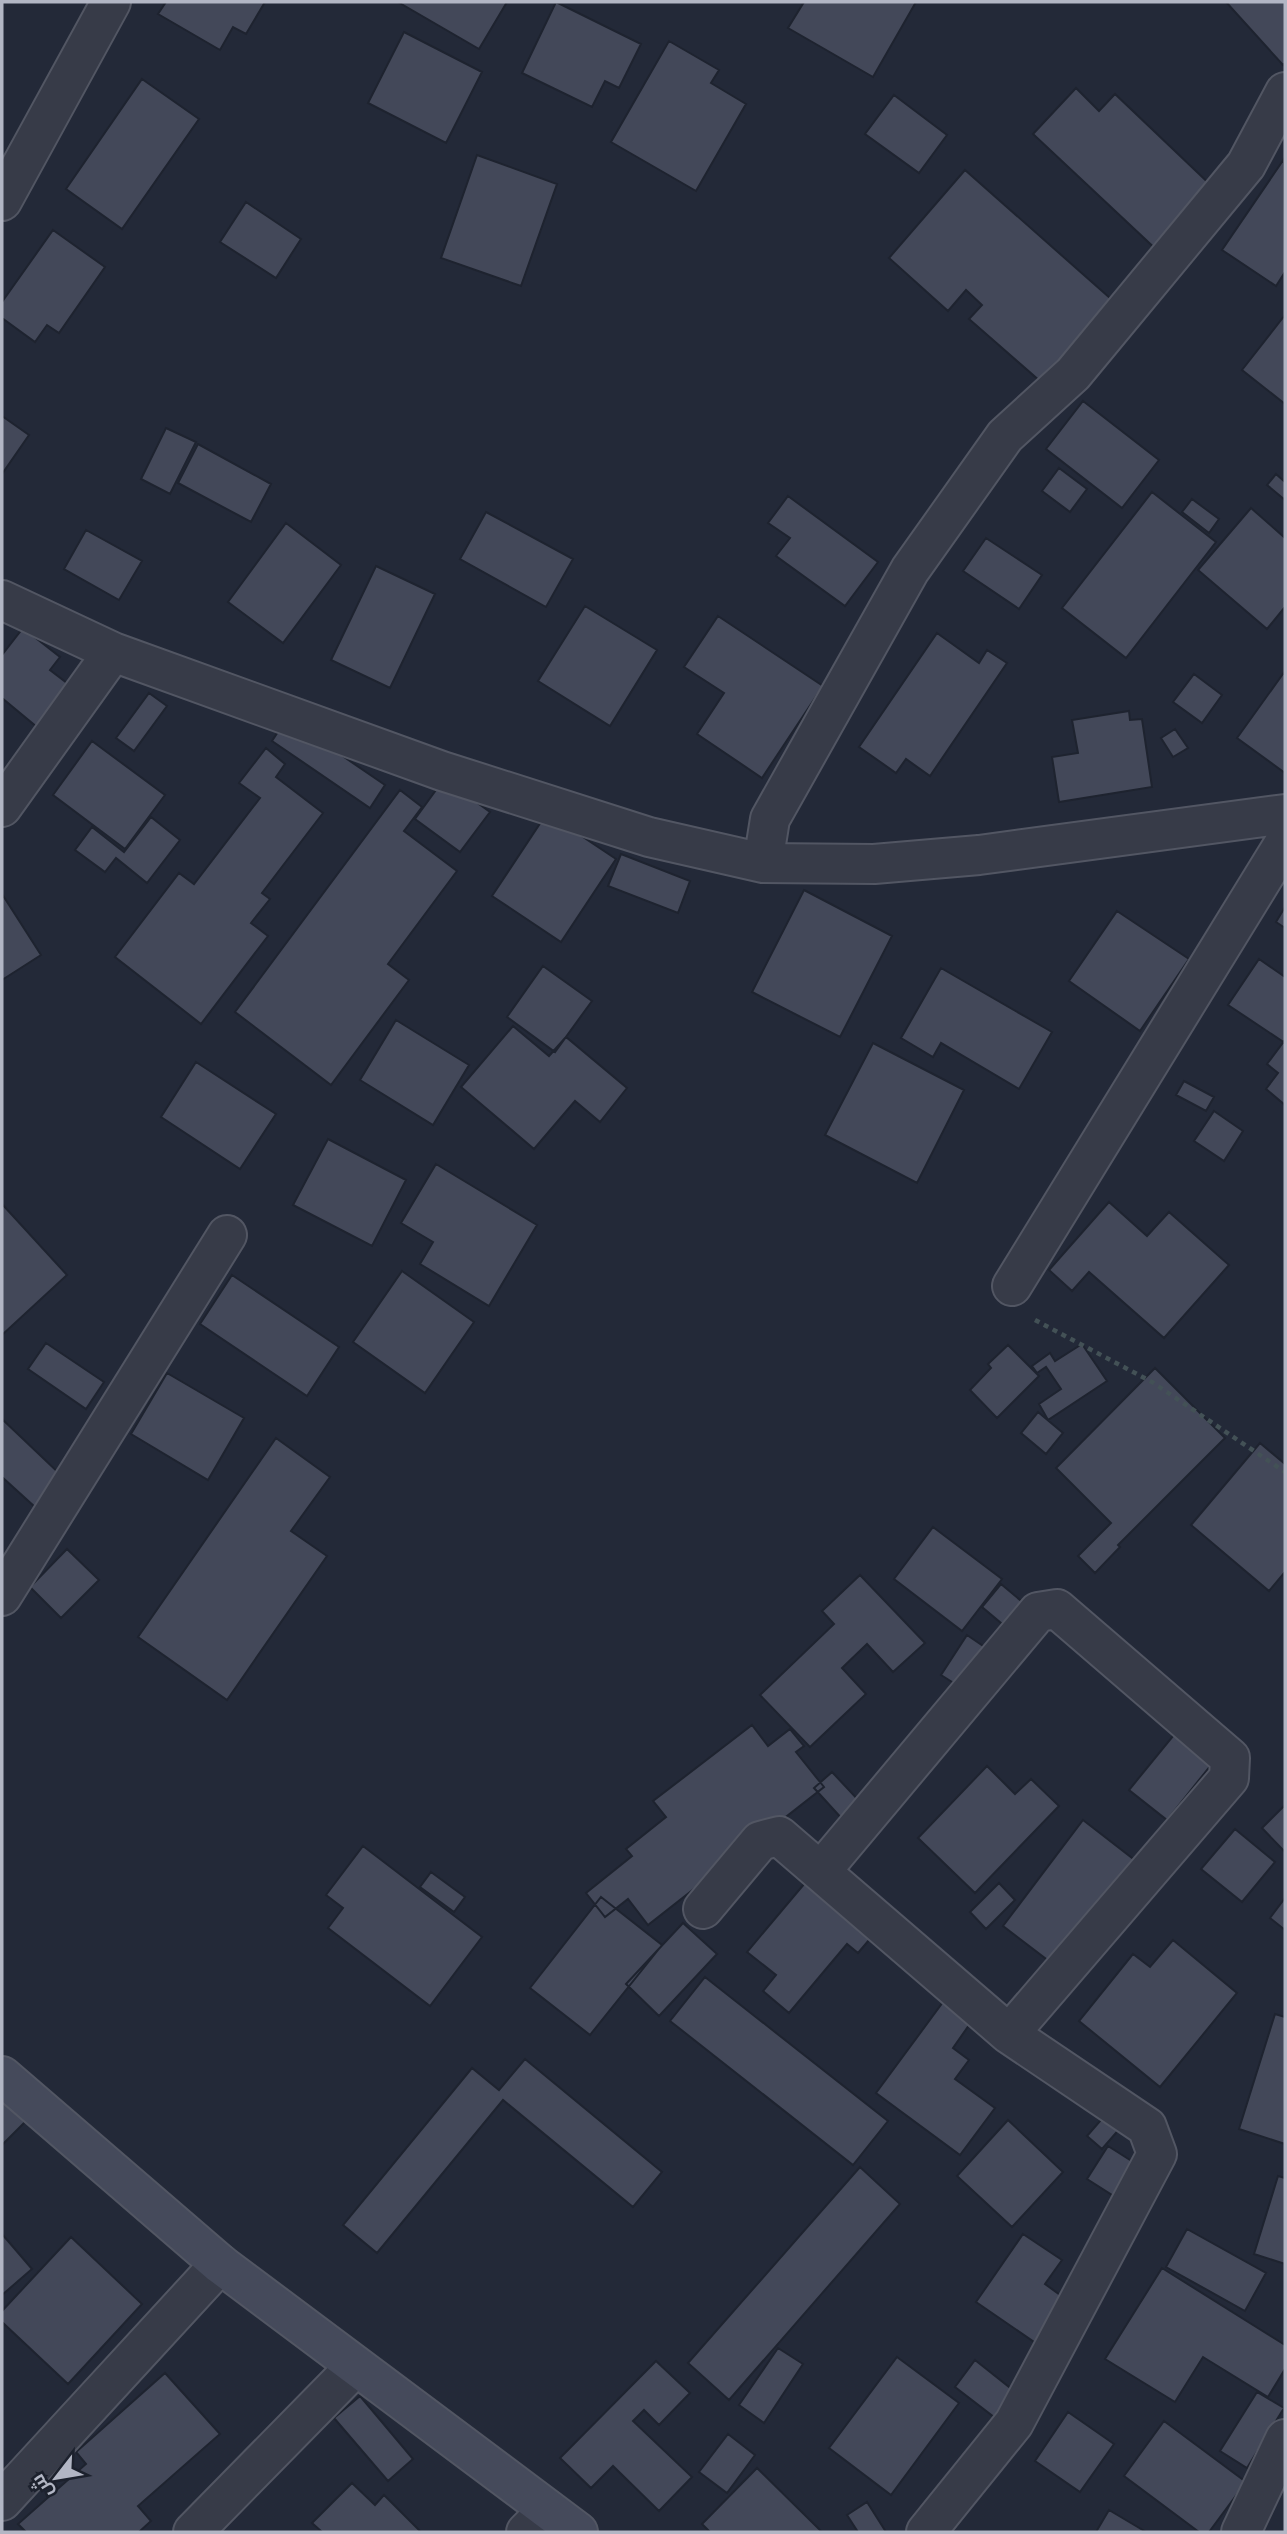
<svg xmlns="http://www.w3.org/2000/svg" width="1287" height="2534" font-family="Inter,Cairo,sans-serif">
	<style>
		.building { fill: #434859; stroke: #1e232f; stroke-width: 2 }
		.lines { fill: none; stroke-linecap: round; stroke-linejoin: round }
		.street-casing { stroke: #525663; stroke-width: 42 }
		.secondary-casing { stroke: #525663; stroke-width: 42 }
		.path { stroke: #435156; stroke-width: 4.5; stroke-dasharray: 5 5; stroke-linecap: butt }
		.street { stroke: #373b48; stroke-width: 38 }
		.secondary { stroke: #454a5b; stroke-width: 38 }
	</style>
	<rect width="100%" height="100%" fill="#232938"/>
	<!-- building -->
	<path class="building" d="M166,2h99l-19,32 -13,-7 -13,23 -62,-36z
		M398,2h109l-28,47z
		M556,2l85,42 -22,44 -14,-7 -13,26 -70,-34z
		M804,2h112l-43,75 -85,-49z
		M1226,2h59v61l-2,2z
		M404,32l78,40 -36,71 -78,-40z
		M669,41l50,29 -8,13 35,21 -50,87 -85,-49z
		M142,79l57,40 -77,110 -56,-40z
		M1076,88l23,23 16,-17 103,98 -58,61 -127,-119z
		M894,95l53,40 -28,38 -54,-39z
		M477,155l80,29 -36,102 -80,-28z
		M1284,159l1,113 -9,14 -54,-36z
		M965,170l154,136 -71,82 -79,-69 13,-14 -16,-15 -18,21 -59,-53z
		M246,202l55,37 -25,39 -56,-36z
		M53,230l52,37 -46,66 -12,-8 -12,17 -33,-24v-16z
		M1285,315v89l-43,-34z
		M1083,401l76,59 -37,48 -76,-59z
		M2,416l27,19 -27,39z
		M166,428l30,14 -26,52 -29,-15z
		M198,444l73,40 -20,38 -73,-39z
		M1059,468l28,21 -17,23 -28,-21z
		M1276,474l9,8v18l-18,-15z
		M1152,492l64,50 -90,116 -64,-50z
		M788,496l90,66 -33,44 -69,-50 14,-18 -22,-15z
		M1192,499l27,20 -10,14 -27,-21z
		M1251,508l34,30v69l-18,22 -69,-59z
		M486,512l87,47 -27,48 -86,-48z
		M286,523l55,42 -58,78 -55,-41z
		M86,530l56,31 -23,39 -55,-31z
		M986,538l56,37 -23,34 -56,-38z
		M376,566l59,28 -45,94 -59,-28z
		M585,606l72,44 -47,76 -72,-45z
		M718,616l105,70 -61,92 -65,-44 27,-41 -40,-26z
		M23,628l37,29 -10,13 26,20 -33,42 -41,-34v-43z
		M937,633l42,30 8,-13 20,13 -77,113 -24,-17 -10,14 -37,-26z
		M1285,671v102l-48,-35z
		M1194,674l28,21 -20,28 -29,-21z
		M149,693l18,13 -33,45 -18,-13z
		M1129,711l1,9 12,-1 10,68 -93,15 -7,-45 26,-4 -6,-33z
		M287,718l98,67 -15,23 -98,-67z
		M1175,729l13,19 -15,9 -12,-19z
		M92,741l73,54 -40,54 -72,-54z
		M266,748l19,16 -9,13 47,36 -61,80 8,6 -19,24 17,13 -67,88 -86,-67 64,-84 15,11 66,-86 -21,-15z
		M444,779l46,33 -30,40 -45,-33z
		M400,790l22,17 -18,24 53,40 -69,93 21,16 -78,105 -96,-73z
		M547,813l69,46 -55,83 -69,-46z
		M151,817l29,23 -33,43 -31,-25 -11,14 -30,-22 17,-23 32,25z
		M621,854l69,27 -12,32 -70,-27z
		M804,890l88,46 -52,101 -88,-45z
		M2,894l39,61 -39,25z
		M1285,907v21l-9,-6z
		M1117,911l72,48 -49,72 -71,-50z
		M1259,959l26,18v66l-57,-38z
		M543,966l49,35 -37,51 -48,-35z
		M941,968l111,64 -33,57 -78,-46 -8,14 -32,-19z
		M396,1020l73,45 -36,60 -73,-45z
		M513,1026l36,30 17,-19 61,51 -27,34 -25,-21 -41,48 -73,-62z
		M1285,1040v65l-19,-16 12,-16 -11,-9z
		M873,1043l91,47 -47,93 -92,-48z
		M196,1062l80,52 -36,55 -79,-52z
		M1184,1081l30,16 -8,14 -30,-16z
		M1214,1111l29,20 -19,30 -30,-20z
		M328,1139l78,41 -34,66 -79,-41z
		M436,1164l101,61 -48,81 -69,-42 13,-22 -32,-19z
		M1109,1202l38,34 22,-24 60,53 -65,73 -75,-66 -17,19 -23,-21z
		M2,1204l65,71 -65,60z
		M402,1271l72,51 -49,71 -72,-51z
		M232,1275l107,72 -32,49 -107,-72z
		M46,1343l58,39 -18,27 -58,-40z
		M1082,1344l25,37 -59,39 -9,-16 22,-15 -15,-22 -9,6 -5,-7 18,-13 5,8z
		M1008,1345l31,31 -42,42 -27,-28 21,-22 -3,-4z
		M1155,1368l70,70 -107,107 2,2 -25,26 -17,-17 33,-33 -55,-55z
		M167,1373l77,45 -36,62 -77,-46z
		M1038,1412l25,21 -17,21 -25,-21z
		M2,1419l61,58 -28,30 -33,-30z
		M276,1438l54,39 -39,54 36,25 -100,144 -89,-63z
		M1260,1443l25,21v108l-16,19 -78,-66z
		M933,1527l69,52 -40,52 -68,-52z
		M67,1549l32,31 -38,38 -31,-31z
		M860,1575l65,68 -32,29 -26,-28 -25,24 24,26 -56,53 -50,-52 74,-71 -12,-13z
		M1001,1584l25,21 -19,23 -25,-21z
		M967,1635l19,13 -26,39 -19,-12z
		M752,1725l16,21 22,-17 14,17 -8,6 28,35 -176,138 -20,-26 -23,18 -19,-24 46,-37 -6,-7 40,-32 -13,-16z
		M1182,1725l37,30 -52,65 -38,-30z
		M987,1766l28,28 16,-15 28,27 -84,87 -57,-55z
		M832,1772l30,32 -18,17 -30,-33z
		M1285,1805v47l-23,-24z
		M1083,1820l58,45 -79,106 -59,-45z
		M1235,1829l40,33 -33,40 -41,-33z
		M363,1846l119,91 -52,69 -102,-78 15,-20 -17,-13z
		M431,1872l34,25 -11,15 -34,-25z
		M810,1877l65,56 -17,20 -11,-9 -58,69 -26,-22 13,-16 -29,-23z
		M999,1883l16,17 -29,29 -16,-17z
		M601,1897l61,48 -72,90 -60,-47z
		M1285,1898v32l-15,-12z
		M683,1923l34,31 -58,62 -33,-32z
		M1173,1940l64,53 -77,94 -81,-66 54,-67 17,13z
		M705,1977l183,144 -35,44 -183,-144z
		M946,1998l28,20 -21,30 16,12 -14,19 40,29 -35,47 -84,-62z
		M1275,2014l10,3v127l-46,-15z
		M525,2059l137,113 -29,35 -130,-107 -126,153 -34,-28 129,-157 27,22z
		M2,2094l25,26 -25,25z
		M1107,2113l15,13 -20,23 -15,-13z
		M1008,2120l55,52 -51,55 -55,-51z
		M1108,2146l33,21 -21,33 -33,-21z
		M860,2167l40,37 -171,196 -41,-37z
		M1278,2176l7,2v86l-31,-10z
		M1187,2229l79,44 -21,38 -79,-44z
		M2,2234l30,35 -30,26z
		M1023,2234l39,26 -17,24 26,19 -31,43 -64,-44z
		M71,2237l71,67 -74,80 -66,-62v-11z
		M1162,2268l123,77v24l-17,28 -65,-40 -28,45 -70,-43z
		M778,2348l25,16 -39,59 -25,-18z
		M897,2357l62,46 -68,92 -62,-47z
		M975,2360l39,31 -20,26 -39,-30z
		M656,2361l34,32 -31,32 -15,-15 -11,11 59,56 -33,34 -46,-45 -22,22 -31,-30z
		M165,2373l55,61 -82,72 13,15 -12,11h-113l-8,-8 68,-60 -10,-12z
		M1257,2392l27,16 -37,60 -27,-17z
		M360,2396l53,63 -25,22 -54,-63z
		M1068,2412l46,32 -34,48 -45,-31z
		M1164,2421l82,61 -37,50h-10l-75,-56z
		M728,2434l27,21 -28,38 -28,-21z
		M757,2468l65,64h-112l-8,-8z
		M352,2483l23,22 9,-10 37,37h-99l-10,-9z
		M867,2502l19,30h-28l-11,-17z
		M1109,2510l37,22h-50z"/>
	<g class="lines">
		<defs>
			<path id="street" d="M2,201l109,-199
				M2,600l111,52 329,119 207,66 114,26 111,1 105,-9 306,-41
				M2,807l111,-155
				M763,863l7,-44 140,-249 95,-134 68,-62 173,-209 39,-73
				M1012,1286l273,-444
				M2,1596l225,-361
				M821,1871l217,-259 19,-3 173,149 -1,20 -220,256
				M703,1909l57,-68 19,-5 230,198 138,93 10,27 -143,269 -88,109
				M2,2501l218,-237
				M193,2532l162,-165
				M526,2532l22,-22
				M1241,2532l44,-93"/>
			<path id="secondary" d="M2,2076l218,188 358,268"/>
		</defs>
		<!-- street casing -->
		<use href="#street" class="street-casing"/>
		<!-- secondary casing -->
		<use href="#secondary" class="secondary-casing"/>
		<!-- path -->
		<path class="path" d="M1035,1320l117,62 133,90"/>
		<!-- street -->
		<use href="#street" class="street"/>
		<!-- secondary -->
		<use href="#secondary" class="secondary"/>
	</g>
	<!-- border -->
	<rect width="1287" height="2534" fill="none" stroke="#b2b6c4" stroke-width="7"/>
	<!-- north arrow -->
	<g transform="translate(56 2478) rotate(239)" stroke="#1c212d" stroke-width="5" paint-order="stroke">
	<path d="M0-5L12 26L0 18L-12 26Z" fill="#b2b6c4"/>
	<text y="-10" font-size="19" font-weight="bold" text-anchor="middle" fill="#b2b6c4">ش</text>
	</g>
</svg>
